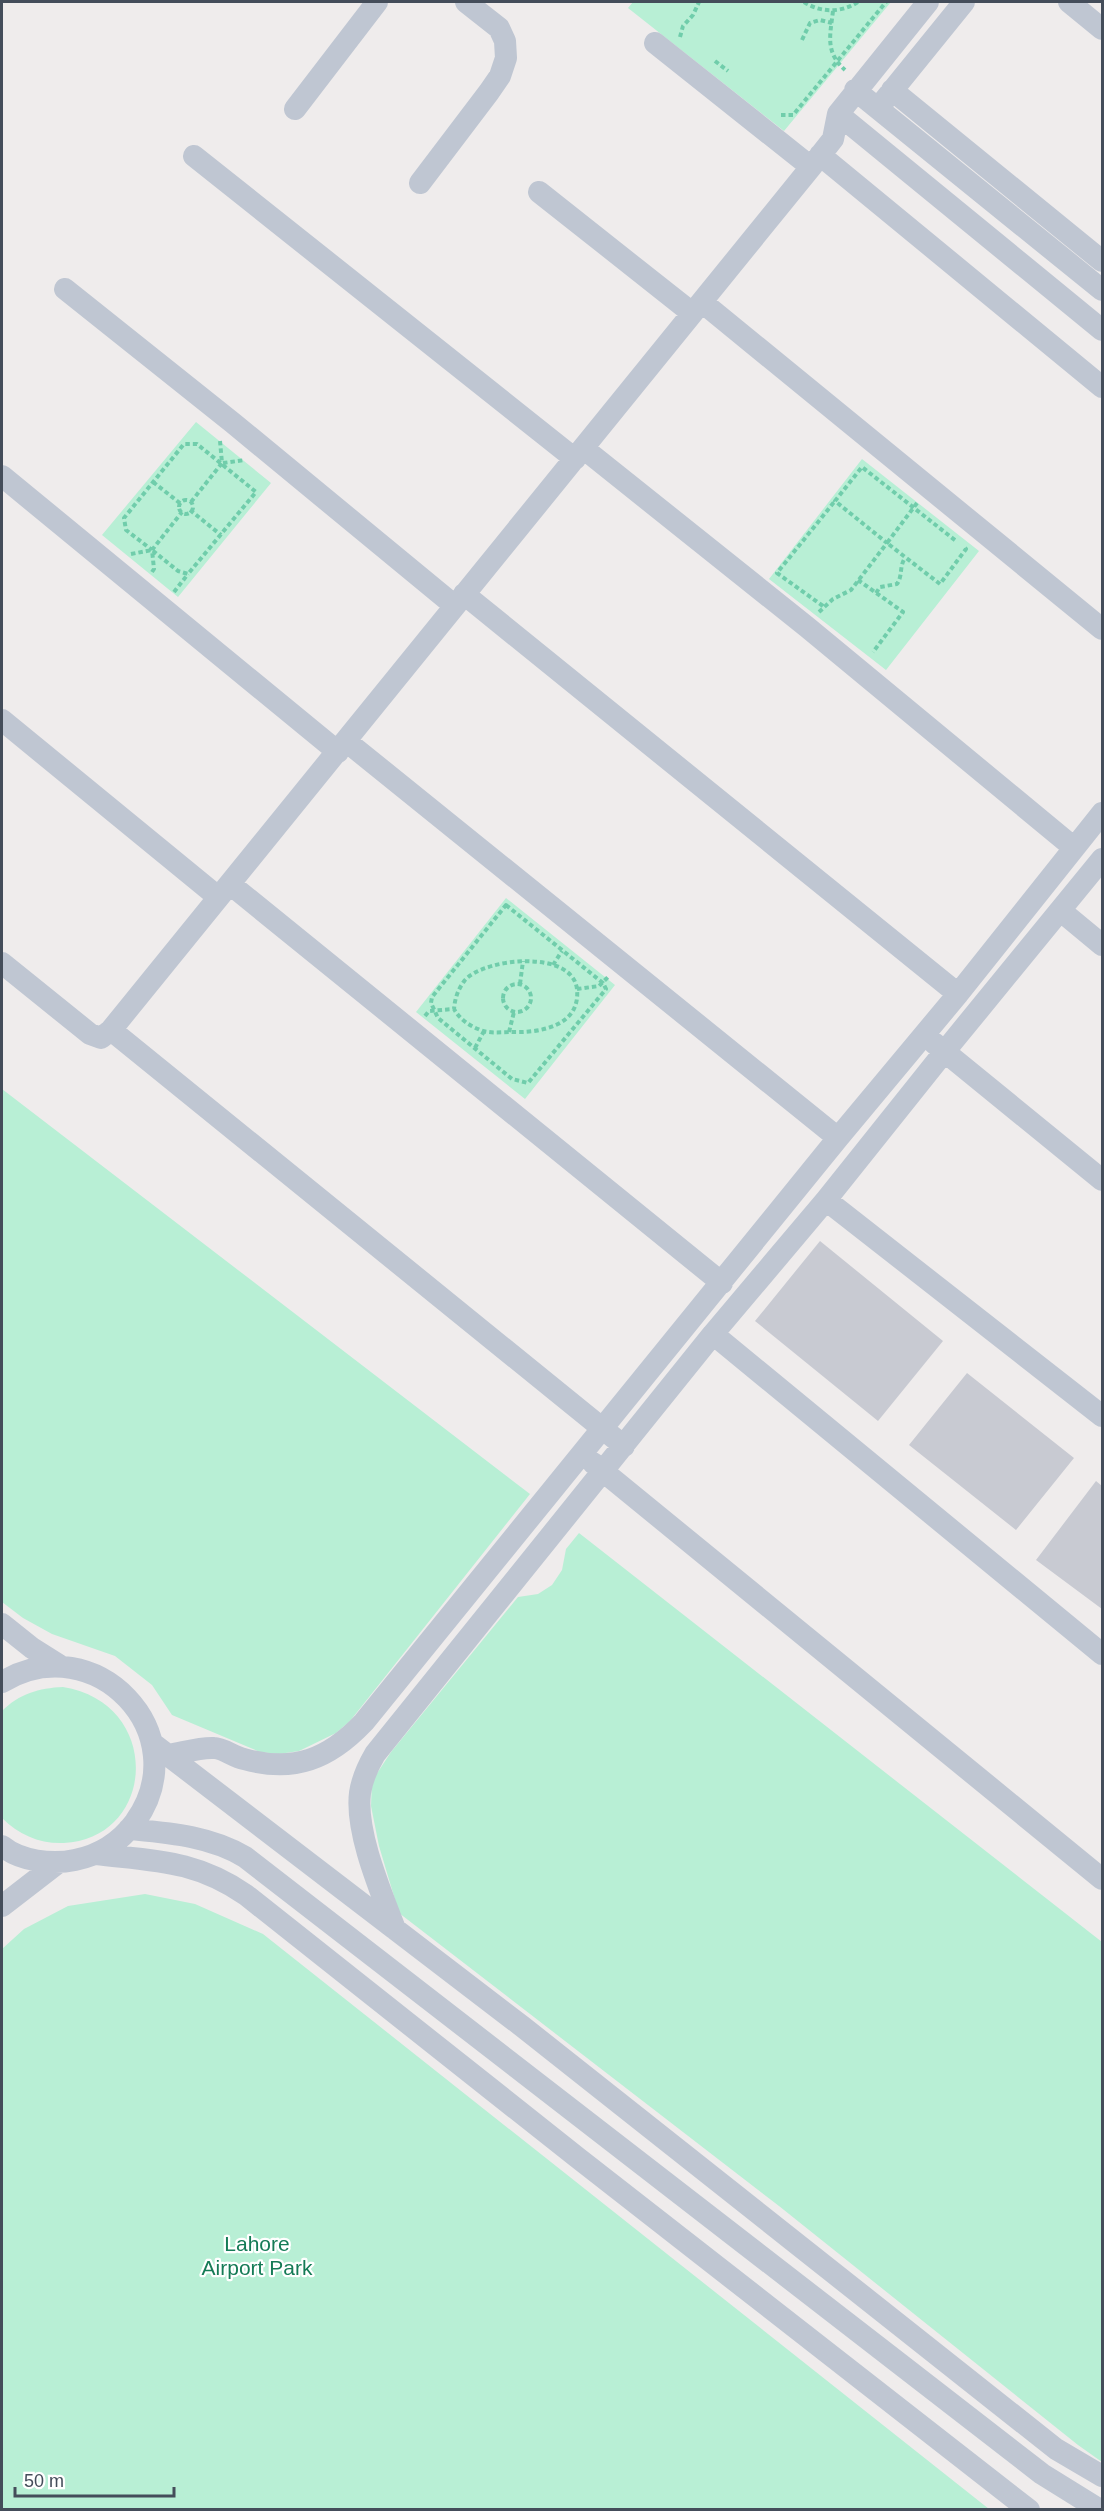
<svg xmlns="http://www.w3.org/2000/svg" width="1104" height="2511" font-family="Helvetica,sans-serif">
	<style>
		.green { fill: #b8efd5 }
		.building { fill: #c8cad2 }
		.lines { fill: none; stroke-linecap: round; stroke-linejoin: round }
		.path { stroke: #70cdab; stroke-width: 4; stroke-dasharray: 4.5 3; stroke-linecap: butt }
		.minor { stroke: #bfc6d2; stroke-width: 22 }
		.labels { text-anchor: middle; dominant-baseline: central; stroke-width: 4.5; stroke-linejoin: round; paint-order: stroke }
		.park-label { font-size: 21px; fill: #157b56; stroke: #fff }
	</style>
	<rect width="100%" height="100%" fill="#efecec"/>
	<!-- green -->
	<path class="green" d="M633,2h258l-107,129 -156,-123z
		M196,422l75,61 -93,114 -76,-62z
		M862,459l117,92 -93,119 -117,-91z
		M506,898l109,87 -90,114 -109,-87z
		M2,1089l528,405 -180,227 -14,12 -37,18 -20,3 -19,-2 -88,-37 -20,-30 -37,-29 -63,-22 -29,-16 -21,-16z
		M579,1533l523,409v520l-24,-17 -299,-239 -380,-293 -20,-67 -8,-40 1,-25 19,-29 127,-155 20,-3 14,-9 10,-15 4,-21z
		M63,1687c100,16 94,151 1,156 -24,1 -45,-8 -62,-25v-107c17,-17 37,-23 61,-24z
		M145,1894l50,10 68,30 726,575h-987v-560l22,-20 44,-23z"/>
	<!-- building -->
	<path class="building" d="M820,1241l123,100 -65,80 -123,-100z
		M967,1373l107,85 -58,72 -107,-85z
		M1096,1481l6,5v123l-66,-49z"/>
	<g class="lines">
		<!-- path -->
		<path class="path" d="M804,2c17,11 37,11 54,0
			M833,11c-3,25 -8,41 12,59
			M680,37l3,-11 10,-11 6,-13
			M802,40l8,-17 10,-3 12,3
			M715,61l13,10
			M781,115h12l93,-113
			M223,463l22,-3
			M153,482l28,22
			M179 507a7 7 0 1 1 14 0a7 7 0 1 1-14 0Z
			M191,502l31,-39 -2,-22
			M917,503l-30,40 53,41 26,-35 -2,-2
			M190,510l31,25
			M131,554l21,-4 26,21 10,3 68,-82 -59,-48h-13l-60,74 2,12 26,20
			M152,572l2,-3 -2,-19 30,-38
			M858,580l45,32 -30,40
			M174,592l14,-18
			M876,593l4,-6 17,-3c6,-9 2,-17 8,-26
			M823,606l-46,-33 58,-72
			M819,612l14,-13 18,-9 36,-47 -52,-42 27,-34 94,74
			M506,905l97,78 3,6 -78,94 -16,-4 -74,-61 -7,-15 1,-6z
			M553,965l9,-14
			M503 998a14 14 0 1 1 28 0a14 14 0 1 1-28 0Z
			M520,984l3,-23
			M577,989l22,-3 9,-9
			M425,1016l4,-5 25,-2c5,9 14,16 24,20 10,5 21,3 32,3 26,1 71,-4 67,-43 -5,-40 -92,-31 -112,-9 -7,9 -10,18 -11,29
			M509,1032l5,-20
			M475,1048l9,-17"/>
		<!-- minor -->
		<path class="minor" d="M1069,2l33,27
			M655,43l156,124
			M855,90l247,200
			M892,90l210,171
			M883,102l81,-100
			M295,109l82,-107
			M838,114l264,216
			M820,155l282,232
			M194,156l381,303
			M420,183l69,-91 11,-16 6,-18 -1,-17 -6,-13 -33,-26
			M539,192l153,121
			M65,289l168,134 222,183
			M702,302l400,327
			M583,448l224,179 266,220
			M2,476l336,276
			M464,594l494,400
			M2,720l216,177
			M346,741l492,397
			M230,884l492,399
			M1061,911l41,34
			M2,963l88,71 11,4 10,-8
			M934,1043l168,137
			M826,1200l276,216
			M713,1334l389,320
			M624,1446l-513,-416 700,-863 22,-28 5,-25 90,-112
			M593,1463l509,416
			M2,1624l30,24 27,17
			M2,1682c93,-56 196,52 133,140 -15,20 -35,33 -60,38 -23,5 -55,1 -73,-14
			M152,1743l371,284 533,422 46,27
			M168,1755c14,-2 32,-8 46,-7 9,0 20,9 30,11 50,14 85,0 120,-37l474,-584 120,-144 144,-181
			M129,1829c40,4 81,7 116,28l655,507 142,110 58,36
			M96,1854c59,7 99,6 150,41l332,263 451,352
			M2,1906l57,-44
			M395,1929c-14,-37 -40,-97 -35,-136 2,-14 8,-27 15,-39l338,-420 113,-134 119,-149 157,-192"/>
	</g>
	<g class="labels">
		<!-- park labels -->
		<g class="park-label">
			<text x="257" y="2243">Lahore<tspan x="257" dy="24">Airport Park</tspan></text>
		</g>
	</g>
	<!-- border -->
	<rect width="1104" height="2511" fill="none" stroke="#444d5a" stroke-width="6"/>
	<!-- scale -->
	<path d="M15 2487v9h159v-9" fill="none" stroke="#444d5a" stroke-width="3"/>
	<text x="24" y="2487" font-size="18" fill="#444d5a" stroke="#ffffff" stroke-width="4.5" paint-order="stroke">50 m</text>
</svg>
